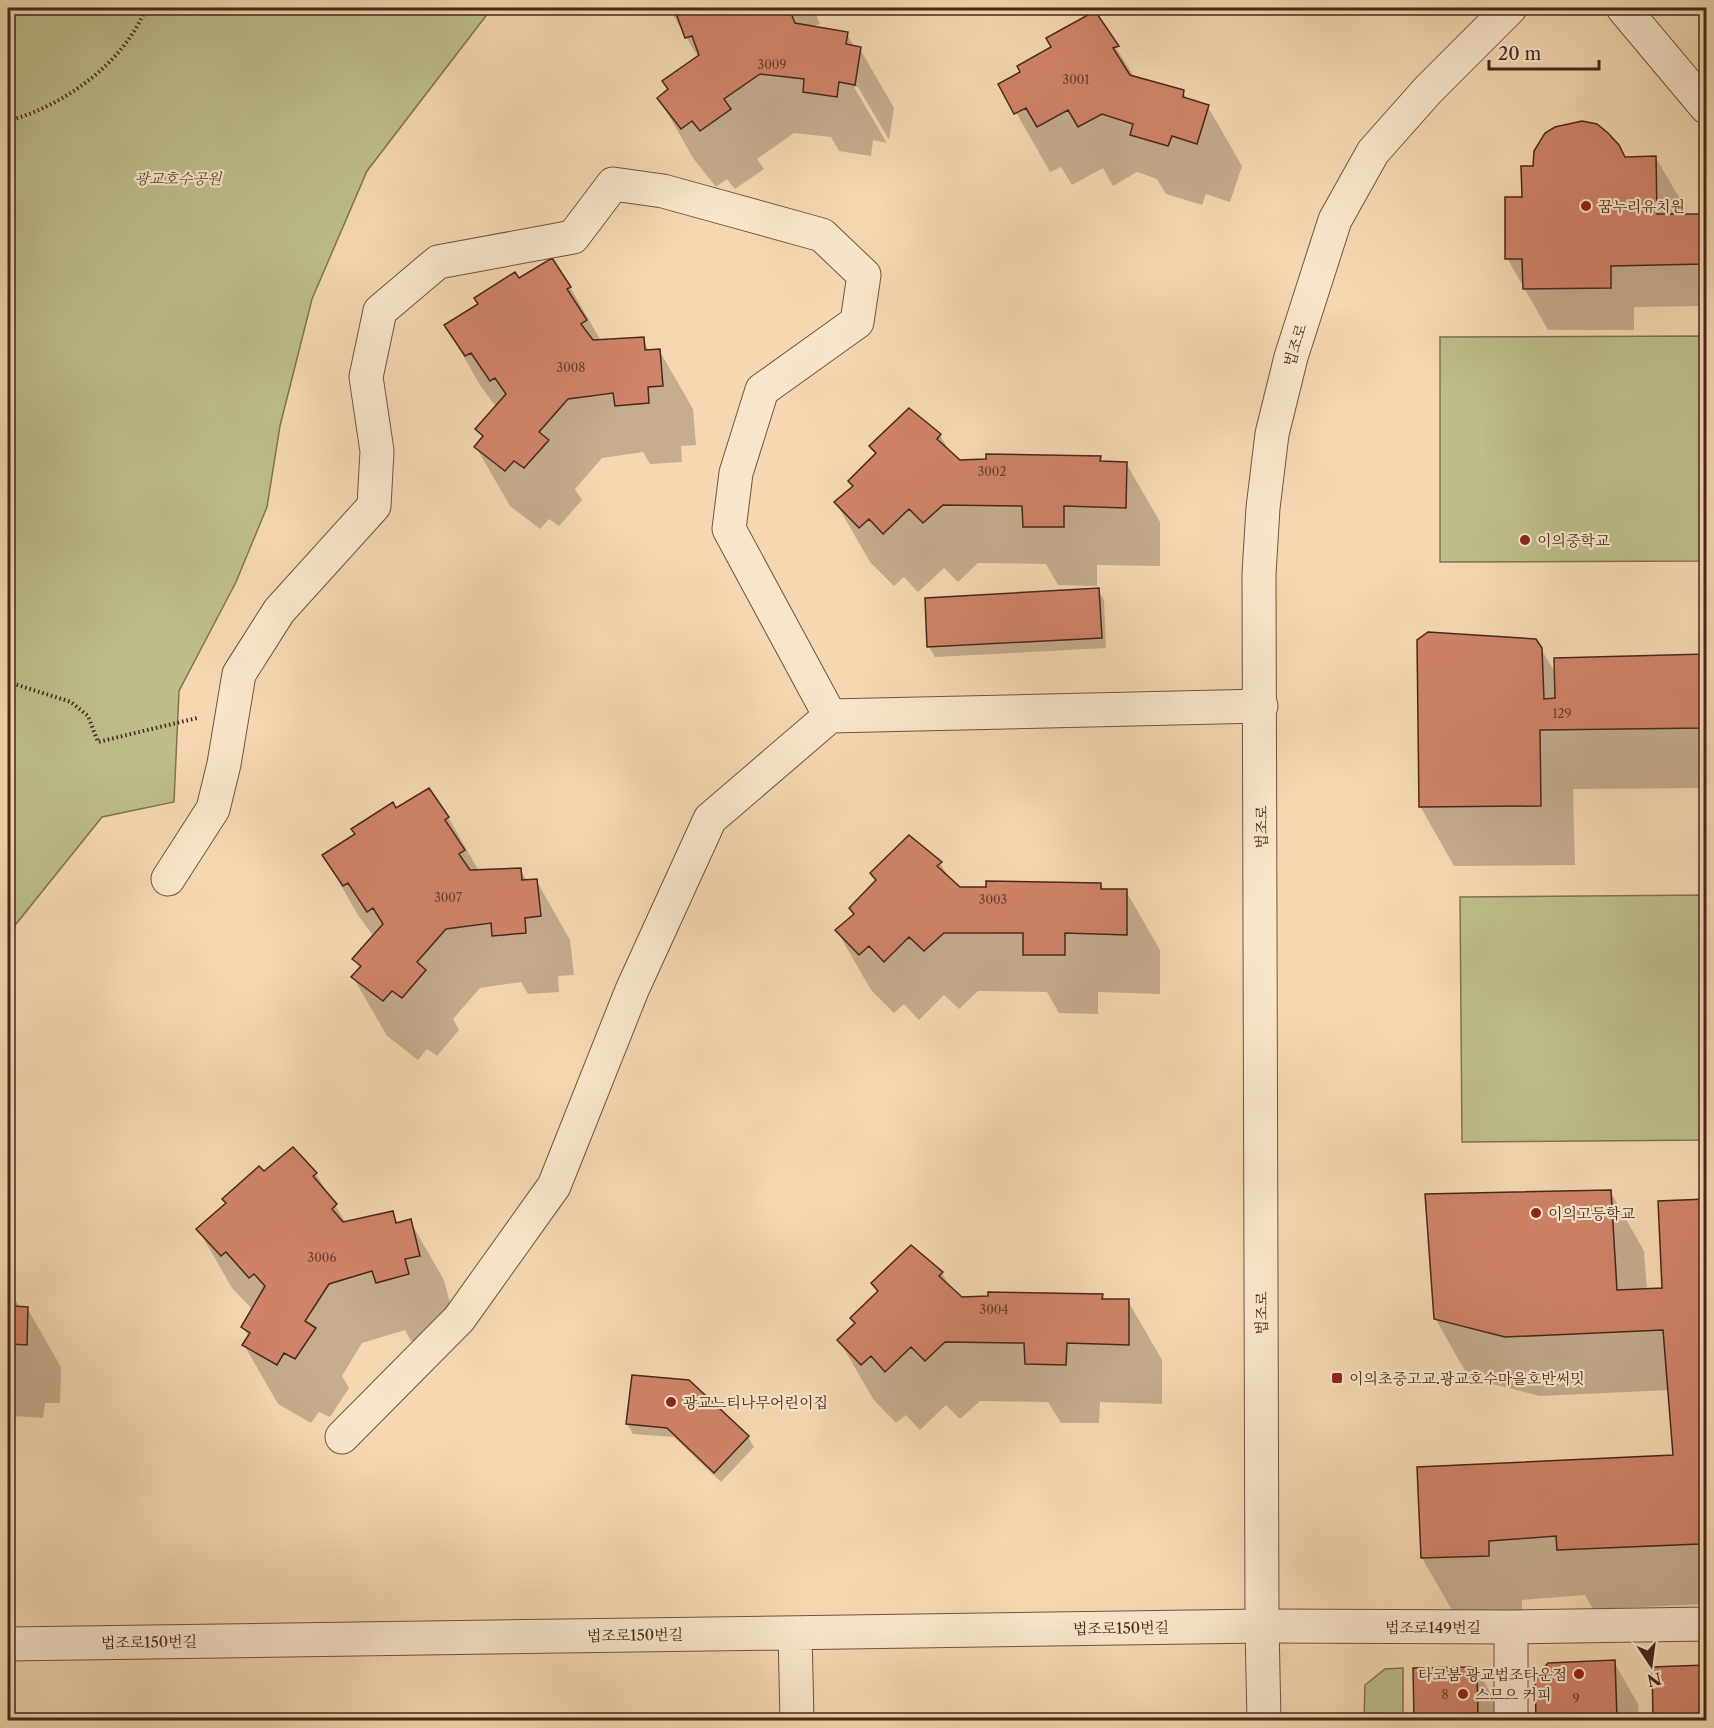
<svg xmlns="http://www.w3.org/2000/svg" width="1714" height="1728" font-family="'Libre Caslon Text','Noto Serif KR',serif">
	<style>
		.green { fill: #bdbe8a; stroke: #827252; stroke-width: 1.5 }
		.shadow { fill: #0003 }
		.building { fill: #d08368; stroke: #47271a; stroke-width: 1.5 }
		.lines { fill: none; stroke-linecap: round; stroke-linejoin: round }
		.minor-casing { stroke: #725340; stroke-width: 35 }
		.tertiary-casing { stroke: #725340; stroke-width: 35 }
		.path { stroke: #47271a; stroke-width: 4; stroke-dasharray: 1.5 3; stroke-linecap: butt }
		.minor { stroke: #f8e6cc; stroke-width: 33 }
		.tertiary { stroke: #f8e6cc; stroke-width: 33 }
		.poi-dot { fill: #8f2418; stroke: #f8e6cc; stroke-width: 2 }
		.labels { text-anchor: middle; dominant-baseline: central; stroke-width: 4.5; stroke-linejoin: round; paint-order: stroke }
		.number-label { font-size: 12px; fill: #693e2e }
		.park-label { font-size: 15px; font-style: italic; fill: #5f4530; stroke: #f8e6cc }
		.poi-label { font-size: 15px; fill: #47271a; stroke: #f8e6cc; text-anchor: start }
		.street-label { font-size: 15px; fill: #47271a; stroke: #f8e6cc }
	</style>
	<rect width="100%" height="100%" fill="#f5d8b1"/>
	<filter id="stains"><feTurbulence type="fractalNoise" baseFrequency=".00333" numOctaves="4"/><feColorMatrix values="0 0 0 0 .2 0 0 0 0 .09 0 0 0 0 .02 0 0 0 .5 -.17"/></filter>
	<radialGradient id="worn" r=".72"><stop offset=".6" stop-color="#630" stop-opacity="0"/><stop offset="1" stop-color="#630" stop-opacity=".3"/></radialGradient>
	<!-- green -->
	<path class="green" d="M8,8h484l-125,163 -55,128 -32,127 -13,81 -31,75 -57,109 -5,111 -72,15 -94,117z
		M1706,336v225l-266,1v-225z
		M1706,895v245l-244,2 -2,-245z
		M1403,1668v52h-39l1,-35 20,-16z"/>
	<!-- shadow -->
	<path class="shadow" d="M669,8h144l7,16 -6,2 1,2 32,6 8,14 5,1 34,59 -5,32 -31,-53h-4l33,56 -14,-3 -2,16 -32,-5 -8,-14 -37,-4 -37,26 7,10 -29,20 -8,-10 -11,8 -23,-29 -34,-60 10,-8 29,-33z
		M1094,13l41,65 48,14 5,9 20,6 34,59 -12,36 -24,-8 -4,11 -36,-11 -9,-15 -20,-7 -24,14 -10,-18 -31,17 -11,-18 -11,5 -50,-88 22,-11z
		M1656,158l24,41v16h25l1,4v87l-72,1v23h-86l-41,-72 16,-60z
		M518,280l52,7 31,54 42,-2 6,12 10,-1 34,59 3,36 -15,1 1,16 -32,2 -7,-12 -41,6 -27,31 7,11 -23,26 -10,-7 -9,10 -30,-23 -34,-59 7,-8 -6,-10 19,-22 -16,-22 -34,-59z
		M940,435l10,17 10,9 140,-4 3,5 23,1 34,59v44l-63,-1v21l-39,-1 -12,-21 -68,-1 -20,19 -14,-14 -26,24 -14,-15 -10,9 -24,-24 -34,-59 18,-16 -4,-6 26,-26 -5,-9z
		M1098,590l6,10 2,48 -171,9 -6,-10z
		M1541,649l15,25v-15l150,-3v132l-133,1 2,76 -121,1 -34,-60z
		M396,810l52,7 31,54 41,-2 7,12 9,-1 34,60 4,35 -16,1 1,16 -31,2 -7,-12 -41,6 -27,31 6,11 -22,26 -10,-7 -9,11 -31,-24 -34,-59 7,-8 -6,-10 20,-22 -16,-22 -34,-59z
		M940,863l11,18 9,8 140,-4 4,5 22,1 34,59v44l-62,-2v22l-39,-1 -12,-21 -69,-1 -19,18 -15,-14 -25,25 -15,-16 -10,9 -23,-23 -34,-59 17,-16 -4,-7 27,-26 -5,-8z
		M263,1174h53l30,49 46,-11 6,12 12,-3 34,59 9,35 -11,19 -31,7 -6,-11 -43,13 -20,33 7,12 -19,29 -11,-5 -8,11 -33,-19 -34,-59 5,-7 -6,-11 10,-17 -21,-22 -34,-59z
		M1610,1191l34,60 3,39 17,-1 -4,-86 46,-2v403l-113,5 -8,-14 -63,5v14l-66,3 -34,-59 253,-102 -5,-66 -130,6 -71,-18 -34,-60z
		M942,1273l9,16 11,10 140,-4 3,5 23,1 34,59v44l-62,-2 -1,21h-38l-13,-21 -68,-1 -20,18 -14,-14 -26,25 -14,-15 -10,8 -23,-24 -34,-59 17,-15 -4,-7 27,-25 -6,-10z
		M8,1295h5l7,13h7l34,59 -1,36h-15l-2,15 -31,-2 -4,-7z
		M688,1382l60,55 6,10 -33,35 -47,-45 -41,-3 -6,-10z
		M1614,1662l24,42 1,16h-101l-2,-41z
		M1706,1666v54h-49l-2,-4 -2,-48z
		M1476,1668l24,42v10h-84l-1,-51z"/>
	<!-- building -->
	<path class="building" d="M674,8h115l6,15 53,9 -2,12 15,3 -6,38 -16,-3 -2,15 -34,-5 1,-13 -44,-5 -36,25 7,10 -31,22 -8,-10 -11,8 -24,-31 11,-9 -6,-8 37,-26 -7,-19 -7,2z
		M1095,11l24,35 -6,2 17,27 54,15 -1,7 26,8 -12,39 -25,-8 -4,10 -38,-11 3,-11 -31,-10 -24,13 -10,-17 -31,17 -11,-19 -12,6 -16,-30 22,-12 -3,-6 34,-19 -5,-9z
		M1582,121l15,3 11,9 11,12 6,12 31,-1 1,58h48v50l-94,2v22l-88,1 -1,-30h-17v-62h17l-1,-31h12l1,-15 11,-18 10,-6z
		M552,258l19,29 -4,2 20,31 -6,4 12,16 51,-3 1,13 15,-1 3,37 -15,1 1,16 -34,3 -2,-13 -45,6 -29,33 10,8 -25,28 -10,-7 -9,10 -31,-24 9,-11 -8,-7 31,-35 -11,-16 -5,3 -19,-28 -6,3 -21,-31 34,-21 -4,-6 41,-26 4,6z
		M909,408l32,26 -4,5 23,21 26,-1v-5l115,2 -1,5 27,1 -1,46 -62,-2v21h-41l-1,-21 -79,-1 -20,18 -14,-14 -26,25 -14,-15 -10,9 -25,-26 19,-16 -5,-5 28,-28 -7,-7z
		M1099,588l3,50 -175,9 -2,-49z
		M1428,632l108,7 6,9 2,51 11,-1 -1,-40 152,-4v74l-166,2 1,76 -122,1 -2,-167z
		M429,788l20,29 -4,3 20,30 -6,4 11,16 51,-2 1,12 15,-1 4,37 -16,2 1,15 -34,3 -1,-13 -45,6 -29,33 9,8 -24,28 -10,-7 -9,10 -32,-24 10,-11 -9,-7 31,-35 -10,-16 -6,4 -19,-29 -5,3 -21,-31 33,-21 -4,-5 42,-27 3,6z
		M909,835l33,27 -5,4 23,21h26v-6l115,2v6h26v46l-62,-2v22h-42v-22h-79l-20,18 -15,-14 -25,25 -15,-16 -10,9 -24,-25 19,-16 -5,-6 27,-28 -6,-7z
		M293,1147l24,26 -4,3 24,28 -5,5 11,13 50,-11 3,12 15,-4 9,37 -15,3 4,15 -33,9 -4,-12 -43,13 -24,37 11,7 -21,31 -11,-6 -7,12 -35,-20 8,-12 -9,-6 24,-41 -11,-12 -5,4 -23,-26 -5,4 -25,-27 30,-26 -4,-4 37,-33 5,5z
		M1611,1190l6,100 45,-2 -4,-87 48,-2v334l-7,1 1,10 -143,6 -1,-14 -67,5v15l-68,2 -4,-91 256,-12 -10,-125 -158,7 -71,-18 -9,-125z
		M911,1245l32,27 -4,4 23,21 26,-1v-4l115,2 -1,5h27v46l-62,-2 -1,22 -41,-1 -1,-21 -79,-1 -20,19 -14,-14 -26,25 -14,-16 -10,9 -24,-25 18,-17 -5,-5 28,-27 -7,-8z
		M8,1293l6,1 -1,12 15,1 -1,38 -16,-1 -1,15h-2z
		M632,1375l57,5 60,56 -35,37 -47,-45 -41,-4z
		M1615,1660l2,58 -81,2 -1,-42 13,-15z
		M1706,1665v50l-53,2 -1,-50z
		M1477,1667l1,53h-64l-1,-52z"/>
	<g class="lines">
		<defs>
			<path id="minor" d="M1623,8l83,99
				M168,879l45,-70 11,-45 15,-90 40,-63 95,-105 3,-55 -11,-74 14,-66 58,-49 135,-25 40,-53 50,7 159,44 42,40 -7,47 -95,68 -26,83 -7,56 101,187 431,-10
				M342,1437l117,-118 95,-133 78,-196 78,-171 120,-103
				M795,1633l2,87
				M8,1644l1254,-18 249,1 195,-3
				M1511,1720v-93"/>
			<path id="tertiary" d="M1264,1720l-2,-94 -3,-1052 4,-66 9,-74 19,-77 44,-137 38,-68 55,-62 82,-82"/>
		</defs>
		<!-- minor casing -->
		<use href="#minor" class="minor-casing"/>
		<!-- tertiary casing -->
		<use href="#tertiary" class="tertiary-casing"/>
		<!-- path -->
		<path class="path" d="M8,121c57,-16 115,-57 138,-113
			M8,682l63,20 17,14 10,26 99,-24"/>
		<!-- minor -->
		<use href="#minor" class="minor"/>
		<!-- tertiary -->
		<use href="#tertiary" class="tertiary"/>
	</g>
	<!-- markers -->
	<g class="poi-dot">
		<circle cx="1586" cy="206" r="6"/>
		<circle cx="1525" cy="540" r="6"/>
		<circle cx="1536" cy="1213" r="6"/>
		<rect x="1331" y="1372" width="12" height="12" rx="3"/>
		<circle cx="671" cy="1402" r="6"/>
		<circle cx="1579" cy="1674" r="6"/>
		<circle cx="1463" cy="1694" r="6"/>
	</g>
	<g class="labels">
		<!-- number labels -->
		<g class="number-label">
			<text x="772" y="64">3009</text>
			<text x="1076" y="79">3001</text>
			<text x="571" y="367">3008</text>
			<text x="992" y="471">3002</text>
			<text x="1562" y="713">129</text>
			<text x="448" y="897">3007</text>
			<text x="993" y="899">3003</text>
			<text x="322" y="1257">3006</text>
			<text x="994" y="1309">3004</text>
			<text x="1445" y="1694">8</text>
			<text x="1576" y="1698">9</text>
		</g>
		<!-- park labels -->
		<g class="park-label">
			<text x="178" y="178">광교호수공원</text>
		</g>
		<!-- poi labels -->
		<g class="poi-label">
			<text x="1598" y="206">꿈누리유치원</text>
			<text x="1537" y="540">이의중학교</text>
			<text x="1548" y="1213">이의고등학교</text>
			<text x="1349" y="1378">이의초중고교.광교호수마을호반써밋</text>
			<text x="683" y="1402">광교느티나무어린이집</text>
			<text x="1567" y="1674" text-anchor="end">타코붐 광교법조타운점</text>
			<text x="1475" y="1694">스므으 커피</text>
		</g>
		<!-- street labels -->
		<g class="street-label">
			<text transform="translate(1295 345) rotate(-73)">법조로</text>
			<text transform="translate(1261 827) rotate(-90)">법조로</text>
			<text transform="translate(1261 1313) rotate(-90)">법조로</text>
			<text x="1433" y="1627">법조로149번길</text>
			<text transform="translate(1121 1628) rotate(-1)">법조로150번길</text>
			<text transform="translate(635 1635) rotate(-1)">법조로150번길</text>
			<text transform="translate(149 1642) rotate(-1)">법조로150번길</text>
		</g>
	</g>
	<!-- margin -->
	<rect width="1714" height="1728" fill="none" stroke="#f5d8b1" stroke-width="30"/>
	<rect x="9" y="9" width="1696" height="1710" fill="none" stroke="#47271a" stroke-width="3"/>
	<rect x="15" y="15" width="1684" height="1698" fill="none" stroke="#47271a" stroke-width="1.5"/>
	<!-- north arrow -->
	<g transform="translate(1651 1665) rotate(167)" stroke="#f8e6cc" stroke-width="4.5" paint-order="stroke">
	<path d="M0-4.5L10 22L0 15L-10 22Z" fill="#47271a"/>
	<text y="-9" font-size="16" font-weight="bold" text-anchor="middle" fill="#47271a">N</text>
	</g>
	<!-- scale -->
	<path d="M1489 60v9h110v-9" fill="none" stroke="#47271a" stroke-width="3"/>
	<text x="1498" y="60" font-size="18" fill="#47271a" stroke="#f8e6cc" stroke-width="4.5" paint-order="stroke">20 m</text>
	<rect width="100%" height="100%" filter="url(#stains)"/>
	<rect width="100%" height="100%" fill="url(#worn)"/>
</svg>
